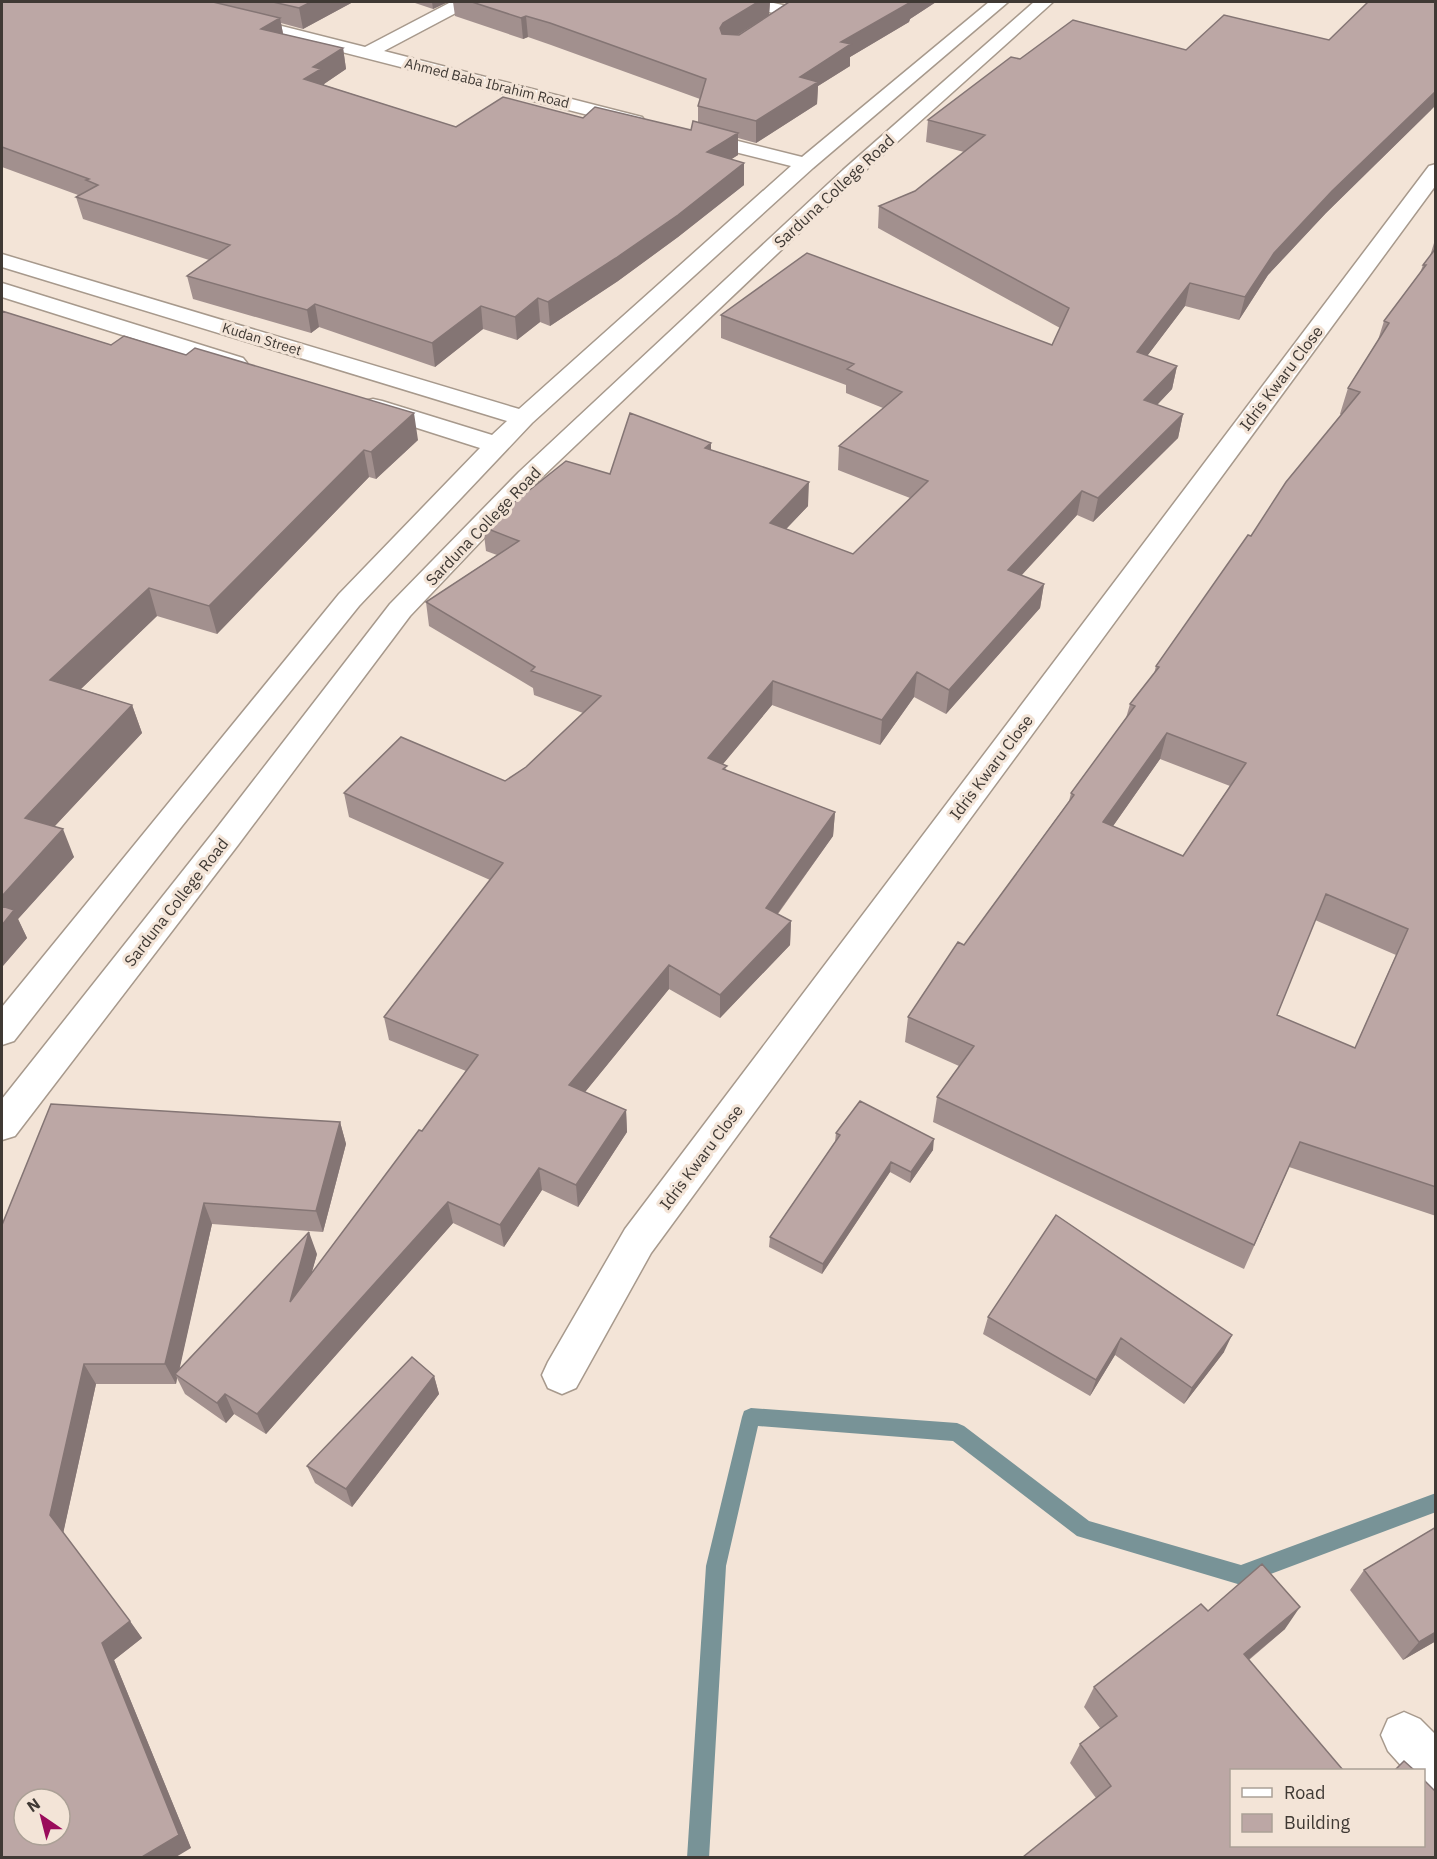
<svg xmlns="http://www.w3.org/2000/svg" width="1437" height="1859" font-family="'IBM Plex Sans',sans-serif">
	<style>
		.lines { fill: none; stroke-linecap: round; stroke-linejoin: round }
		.stream { fill: #789397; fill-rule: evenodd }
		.minor-casing { stroke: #a7998c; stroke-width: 3 }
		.minor { fill: #fff; fill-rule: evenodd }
		.wall { fill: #a2908e; fill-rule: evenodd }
		.shaded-wall { fill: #847574 }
		.building { fill: #bca7a5; stroke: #847574; stroke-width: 1.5; fill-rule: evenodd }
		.labels { text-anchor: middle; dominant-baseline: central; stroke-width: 6; stroke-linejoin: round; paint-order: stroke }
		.far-street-label { font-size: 14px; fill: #3f3934; stroke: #f3e4d7 }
		.street-label { font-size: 16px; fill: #3f3934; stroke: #f3e4d7 }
	</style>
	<rect width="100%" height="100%" fill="#f3e4d7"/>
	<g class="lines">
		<!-- stream -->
		<path class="stream" d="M751,1408l206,15 7,3 125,95 152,44 195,-72v19l-195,73 -164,-49 -124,-95 -195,-15 -32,140 -17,292h-22l19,-292 36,-149 2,-6z"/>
		<defs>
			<path id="minor" d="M159,2h28l178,45 86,-45h21l-3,4 -85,45 258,66 3,4 -3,4 -7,2 -473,-121z
				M741,2h28l27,6 3,4 -3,4 -6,1 -46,-11z
				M989,2h19l-195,166 -281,255 -173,183 -177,220 -168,215 -12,4v-38l337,-413 141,-146 -116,-37 -3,-5 3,-5 9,-2 9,2 110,34 15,-14 -505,-154v-13l517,155 272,-243 -104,-26 -3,-4 3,-4 7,-2 108,27z
				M1034,2h19l-196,176 -320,304 -127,134 -172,229 -223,291 -13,4v-41l214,-270 174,-225 129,-132 324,-302z
				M1436,164v21l-785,1068 -75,135 -14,6 -14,-6 -6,-13 6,-13 77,-133 804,-1063z
				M2,283l241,75 4,5 -4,5 -8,2 -8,-2 -225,-71z
				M1404,1712l16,7 16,16v57l-12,-5v-17h-19l-17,-19 -7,-16 7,-16z"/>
		</defs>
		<!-- minor casing -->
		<use href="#minor" class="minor-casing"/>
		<!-- minor -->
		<use href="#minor" class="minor"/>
	</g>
	<!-- wall -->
	<path class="wall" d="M2,2h351l-50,27 -22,-6 2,11 60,14 3,21 -22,15v1l132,42 127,-9 108,12 7,-7v-17l2,-7 -149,-54 -23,-8 -5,2 -68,-23 -2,-14h317l-1,13 18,-12 -10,-1h159l-26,17 -1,3 -59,35v9l-32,20 -1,18 -61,39 -18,-5v17l-7,4 13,26 -66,52 -60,44 -68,45 -10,-4 -23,18 -34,-11 -48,38 -116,-40 -8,6 -118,-34 -6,-23 22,-16 -126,-41 -7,-22 2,-2 -76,-28zM766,17l-27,18h-1z
		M412,2h36l-15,7z
		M1186,50l245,60 -105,103 -58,62 -29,45 -54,-14 -38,50 30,10 -5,23 -15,16 26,9 -5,24 -85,84 -16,-7 -56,61 23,8 -4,24 -94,106 -32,-17 -34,48 -108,-40 -49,59 4,7 108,41 -2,24 -55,78 13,7 -1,24 -70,73 -51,-29 -84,103 41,18 1,22 -49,75 -36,-17 -38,57 -51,-24 -187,211 -32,-20 -8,9 -41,-29 -8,-16 -1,6h-80l-33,149 79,105 -28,22 77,188 -189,9v-632l338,-103 6,22 -23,88 -111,-8 -33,145 138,-115 -6,20 111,-143 44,-60 -77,-31 -5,-23 106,-137 -141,-63 -5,-24 161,-12 21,-14 57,-54 -49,-18 -1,-7 -104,-62 -3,-24 71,-47 -11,-4 -3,-24 127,-53 101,-31v7l97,56 -22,23 67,25 57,-56 -72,-28 1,-24 44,-38 -37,-15v-8l-125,-47v-23l331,30 8,-17 -182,-100 1,-22 36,-15 49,-39 -38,-10 2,-22 92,-61z
		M1436,241v975l-147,-49 -45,102 -311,-147 4,-25 22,-31 -54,-24 3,-25 56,-72 105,-144 2,-8 55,-75 4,-14 24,-30 2,-8 185,-252h-1l8,-26 30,-48 6,-19 36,-48 3,-8 7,-9 4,-13zM1160,759l70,27 -47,70 -70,-30zM1315,920l81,35 -41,93 -78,-33z
		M2,311l416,129 -42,39 -7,-2 -152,157 -60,-18 -76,73 51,16 10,28 -88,94 20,30 -56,62 9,19 -25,29z
		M836,1133l97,17 -23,33 -20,-11 -68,102 -53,-27 1,-10 65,-95z
		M988,1317l236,35 -40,52 -69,-49 -25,41 -107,-62z
		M434,1376l5,18 -87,113 -37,-24 -8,-17z
		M1436,1527v114l-33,19 -53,-70 14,-20z
		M1208,1611l77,18 -36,31 -17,110 204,87 -340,-59 -26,-35 10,-19 20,-16 -16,-21 10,-20z"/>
	<!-- shaded-wall -->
	<path class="shaded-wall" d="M311,2h42l-50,27 -4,-21z
		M432,2h16l-15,7z
		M758,2h12l-1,13 -46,29 -3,-16 3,-5z
		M907,2h29l-26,17 -1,3 -59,35v9l-32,20 -1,18 -61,39v-22l44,-44 41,-35z
		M526,16l2,21 -5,2 -2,-21z
		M280,18l4,21 -23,-10z
		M343,48l3,21 -22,15 1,7 -21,-12 9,-12z
		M1436,91v14l-5,5 -105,103 -58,62 -29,45 6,-23 29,-44 58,-62z
		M738,133v22l-31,20v-23z
		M744,163v22l-66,52 -60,44 -68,45 -2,-24z
		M1190,283l-5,23 -53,70 5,-24z
		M538,298l2,24 -23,18 -2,-23z
		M315,304l4,23 -8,6 -4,-23z
		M481,306l2,23 -48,38 -3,-24z
		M1177,366l-5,23 -33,35 5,-24z
		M414,413l4,27 -42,39 -5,-27z
		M1183,414l-5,24 -85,84 5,-24z
		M711,443v23l-6,-18z
		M364,450l5,27 -152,157 -8,-28z
		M809,482l-1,24 -39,41 1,-24z
		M1082,491l-5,24 -73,79 4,-24z
		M1044,584l-4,24 -94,106 3,-24z
		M149,588l8,28 -96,92 -11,-28z
		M917,672l-3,25 -34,48 2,-25z
		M773,681l-1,24 -64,77v-24z
		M132,705l10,28 -105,112 -12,-27z
		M1167,733l-7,26 -63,90 6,-27z
		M835,812l-2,24 -68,95 1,-23z
		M63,829l11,28 -56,62 9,19 -25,29v-71z
		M791,921l-1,24 -70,73v-23z
		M669,965v24l-97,119 -3,-23z
		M626,1110l1,22 -49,75 -2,-22z
		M340,1122l6,22 -23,88 -7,-21z
		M934,1139l-1,11 -23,33 1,-11z
		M891,1162l-1,10 -68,102 1,-10z
		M539,1168l3,22 -38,57 -4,-22z
		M448,1202l5,21 -187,211 -9,-20z
		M204,1203l8,21 -34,152 -3,-2 2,4 -1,6 -11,-20z
		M309,1232l8,22 -19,69 -8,-21z
		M1232,1335l-8,17 -40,52 8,-16z
		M1121,1338l-6,17 -25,41 6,-16z
		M84,1364l12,20 -33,150 -13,-19z
		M434,1376l5,18 -87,113 -6,-18z
		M225,1394l9,20 -8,9 -9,-20z
		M1300,1607l-15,22 -55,46 14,-21z
		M130,1621l12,17 -28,22 77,188 -15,9h-34l-40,-214z
		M1436,1632v9l-33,19 16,-18z"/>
	<!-- building -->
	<path class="building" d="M2,2h211l67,16 -19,11 82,19 -30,19 8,2 -17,10 152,48 47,-30 80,21 12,-11 96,23 2,-9 45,12 -31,19 37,11 -66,52 -62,43 -68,44 -10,-4 -23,19 -34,-11 -49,37 -117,-39 -8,6 -120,-34 43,-31 -154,-48 22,-12 -12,-5 3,-1 -87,-32z
		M273,2h38l-12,6z
		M472,2h286l-35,21 -3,5 2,6 17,1 50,-33h122l-70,40 10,2 -51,33 18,5 -62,39 -58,-15 8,-27 -156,-56 -24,-7 -5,2z
		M1368,2h68v89l-104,100 -58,62 -29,44 -55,-14 -53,69 40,14 -33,34 39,14 -85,84 -16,-7 -74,79 36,14 -95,106 -32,-18 -35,48 -109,-39 -65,77 19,8 -4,3 112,43 -69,96 25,13 -71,74 -51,-30 -100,120 57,25 -50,75 -37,-17 -39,57 -52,-23 -191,212 -32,-20 -8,9 -42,-29 134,-142 -19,70 129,-172 3,1 56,-76 -94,-38 119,-154 -159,-70 57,-56 104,44 21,-14 75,-71 -70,-25 4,-4 -109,-65 93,-61 -36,-14 83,-66 44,13 20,-61 81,30 -6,5 104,34 -39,41 83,31 75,-73 -89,-35 63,-54 -55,-23 7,-5 -133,-49 86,-62 245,92 17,-37 -190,-102 36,-15 70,-56 -57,-15 83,-63 9,2 53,-39 113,30 38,-35 105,25z
		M1436,248v939l-136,-45 -46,103 -317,-148 37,-51 -66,-29 50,-75 6,3 110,-150 -3,-2 64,-87 -5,-2 29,-37 -3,-1 92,-131 3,1 35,-54 74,-90 -12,-4 41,-65 -5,-2 42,-56h-3zM1167,733l79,30 -63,93 -80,-34zM1326,894l82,35 -53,119 -78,-33z
		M2,311l109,34 13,-9 62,19 9,-7 219,65 -43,39 -7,-2 -155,156 -60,-18 -99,92 82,25 -107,113 38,11 -61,67z
		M2,906l12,4 -12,15z
		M860,1101l74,38 -23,33 -20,-10 -68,102 -53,-27 70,-102 -4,-2z
		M51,1104l289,18 -24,89 -112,-8 -39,161h-81l-34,151 80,106 -28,22 77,192 -37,22h-140v-632zM24,1799h36v36h-36z
		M1056,1215l176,120 -40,53 -71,-50 -25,42 -108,-63z
		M412,1357l22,19 -88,113 -39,-23z
		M1436,1527v105l-17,10 -55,-72z
		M1262,1564l38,43 -56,47 99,116h-111v75h192v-65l12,12v65h-413l88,-71 -31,-42 37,-28 -23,-29 107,-83 7,7z
		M1404,1761l10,9h-19z"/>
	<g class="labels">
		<!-- far-street labels -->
		<g class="far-street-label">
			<text transform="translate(487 83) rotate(14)">Ahmed Baba Ibrahim Road</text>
			<text transform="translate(262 339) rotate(17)">Kudan Street</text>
		</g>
		<!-- street labels -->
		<g class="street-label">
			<text transform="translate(834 191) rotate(-43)">Sarduna College Road</text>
			<text transform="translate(1281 378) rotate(-53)">Idris Kwaru Close</text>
			<text transform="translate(483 526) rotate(-46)">Sarduna College Road</text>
			<text transform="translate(991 767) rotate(-53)">Idris Kwaru Close</text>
			<text transform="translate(176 902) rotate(-52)">Sarduna College Road</text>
			<text transform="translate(701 1157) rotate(-53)">Idris Kwaru Close</text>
		</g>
	</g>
	<!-- border -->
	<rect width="1437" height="1859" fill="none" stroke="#3f3934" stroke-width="6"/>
	<!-- legend -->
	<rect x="1230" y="1769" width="195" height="78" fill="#f3e4d7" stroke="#aba096" stroke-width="1.5"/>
	<rect x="1242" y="1788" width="30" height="9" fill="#ffffff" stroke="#aba096" stroke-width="1.5"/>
	<text x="1284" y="1799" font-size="18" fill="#3f3934">Road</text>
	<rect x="1242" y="1814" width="30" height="18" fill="#bca7a5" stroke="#aba096" stroke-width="1.5"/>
	<text x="1284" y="1829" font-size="18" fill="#3f3934">Building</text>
	<!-- north arrow -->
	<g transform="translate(42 1817) rotate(325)"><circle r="28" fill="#f3e4d7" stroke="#aba096" stroke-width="1.5"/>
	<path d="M0-4.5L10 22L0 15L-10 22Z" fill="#9a0b5b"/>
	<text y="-9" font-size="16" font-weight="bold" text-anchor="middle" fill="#3f3934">N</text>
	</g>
</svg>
